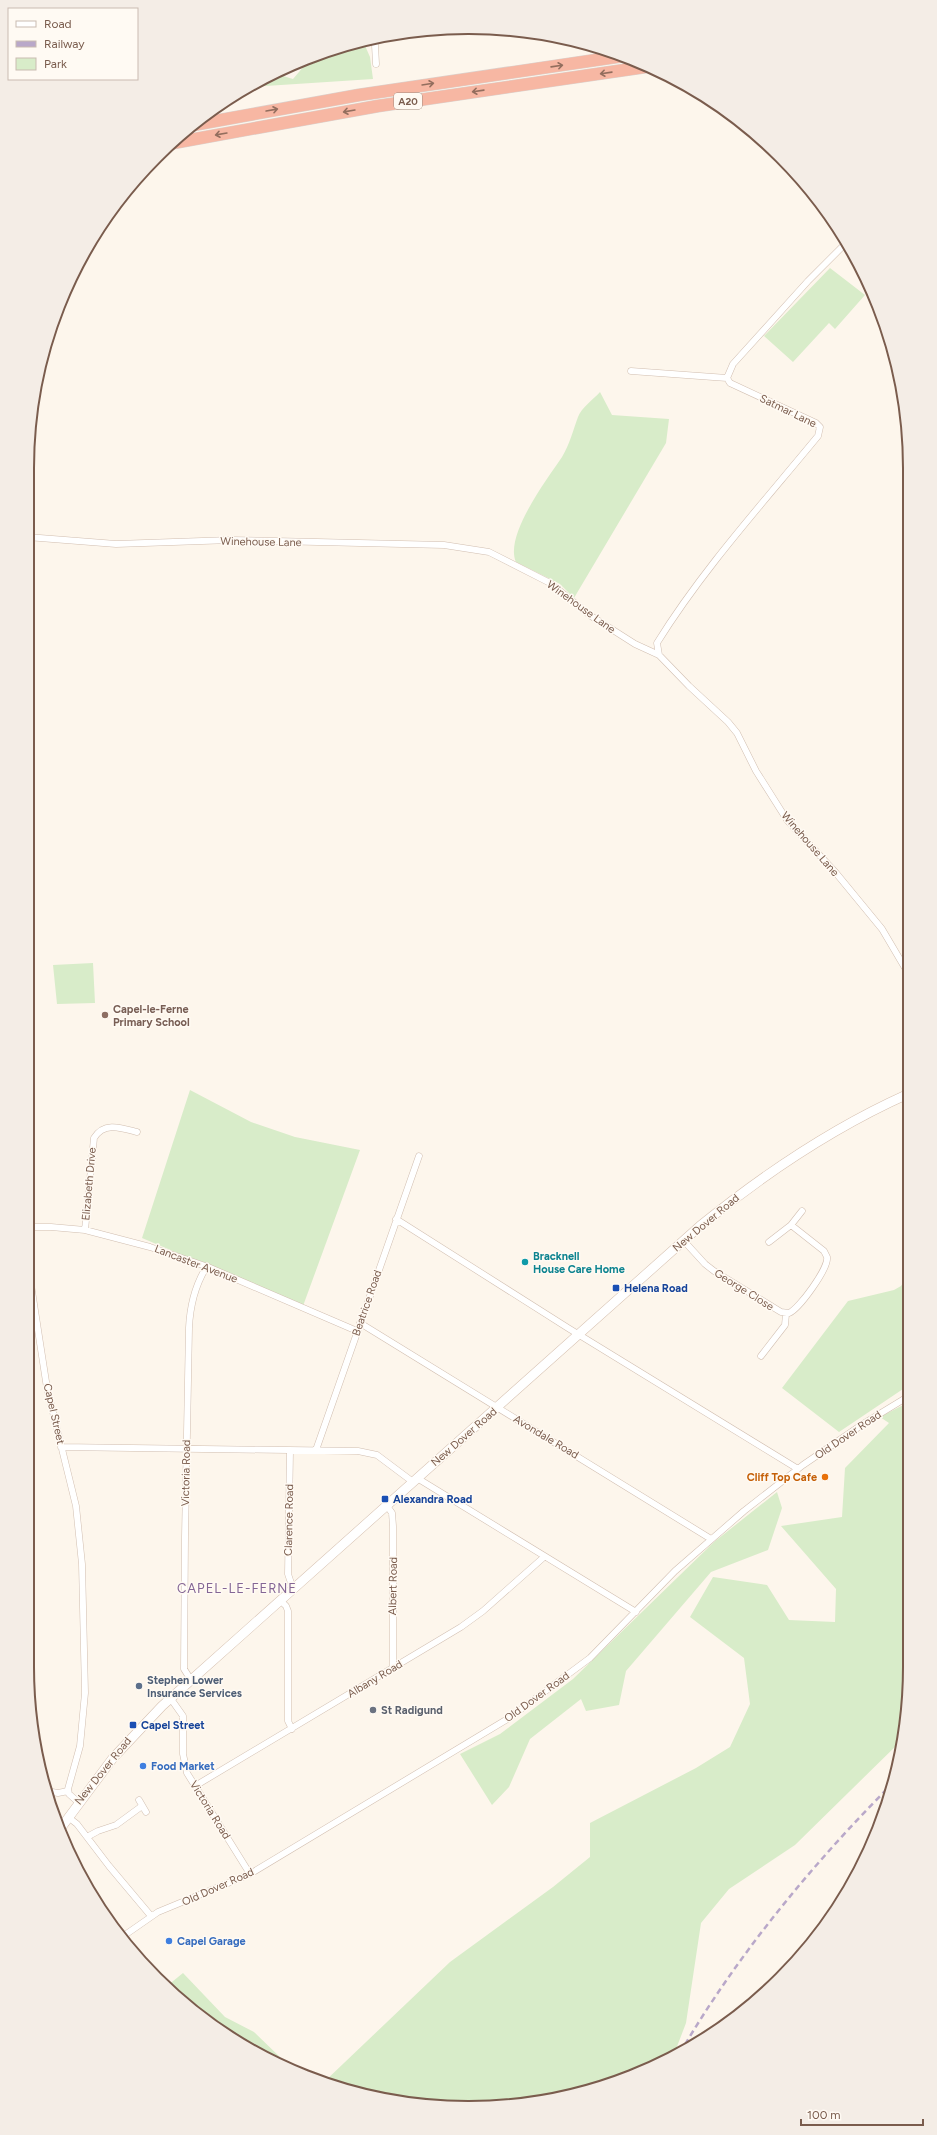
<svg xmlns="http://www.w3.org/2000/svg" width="937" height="2135" font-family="Figtree,sans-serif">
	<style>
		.green { fill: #d8ecc9 }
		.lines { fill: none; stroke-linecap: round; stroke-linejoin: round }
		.street-casing { stroke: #d1beb0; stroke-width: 7 }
		.secondary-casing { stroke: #d6c0b0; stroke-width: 10 }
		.highway-casing { stroke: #dad1cd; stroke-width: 13 }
		.street { stroke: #fff; stroke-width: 6 }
		.secondary { stroke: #fff; stroke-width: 9 }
		.highway { stroke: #f7b7a3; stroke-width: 12 }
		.rail { stroke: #b9a8c9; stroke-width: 2.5; stroke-dasharray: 6 4; stroke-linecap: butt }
		.oneway { stroke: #936e5e }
		.education-dot { fill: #8d6e63; stroke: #fffaf3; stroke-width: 1.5 }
		.culture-dot { fill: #0f9aa8; stroke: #fffaf3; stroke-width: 1.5 }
		.transit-dot { fill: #1a4fb4; stroke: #fffaf3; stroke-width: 1.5 }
		.food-dot { fill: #e8710a; stroke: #fffaf3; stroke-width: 1.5 }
		.service-dot { fill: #5c6f8a; stroke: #fffaf3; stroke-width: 1.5 }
		.worship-dot { fill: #6b7280; stroke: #fffaf3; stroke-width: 1.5 }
		.shop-dot { fill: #3f7fe0; stroke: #fffaf3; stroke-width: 1.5 }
		.labels { text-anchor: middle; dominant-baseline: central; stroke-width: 3; stroke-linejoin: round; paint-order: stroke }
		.shield { fill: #fffaf3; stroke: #a28b7f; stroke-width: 1 }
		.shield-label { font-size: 10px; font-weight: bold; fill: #7a5c4d }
		.street-label { font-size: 11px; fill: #7a5c4d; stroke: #fffaf3 }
		.education-label { font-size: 11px; font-weight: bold; fill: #785e54; stroke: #fffaf3; text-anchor: start }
		.culture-label { font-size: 11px; font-weight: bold; fill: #0d838f; stroke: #fffaf3; text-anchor: start }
		.transit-label { font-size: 11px; font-weight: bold; fill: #164399; stroke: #fffaf3; text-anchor: start }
		.food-label { font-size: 11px; font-weight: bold; fill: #c56008; stroke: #fffaf3; text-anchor: end }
		.service-label { font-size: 11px; font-weight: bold; fill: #4e5e75; stroke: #fffaf3; text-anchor: start }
		.worship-label { font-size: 11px; font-weight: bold; fill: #5b616d; stroke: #fffaf3; text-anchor: start }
		.shop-label { font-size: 11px; font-weight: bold; fill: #366cbe; stroke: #fffaf3; text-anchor: start }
		.quarter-label { font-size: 13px; letter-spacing: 1px; fill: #846695; stroke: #fffaf3 }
		.rim { fill: none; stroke: #7a5c4d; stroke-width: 2 }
	</style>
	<rect width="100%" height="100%" fill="#fdf6ec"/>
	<!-- green -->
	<path class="green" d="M363,41l7,16 3,22 -122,8 22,-14 20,6 17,-20z
		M830,268l35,27 -30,34 -6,-6 -36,39 -29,-26z
		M600,392l12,23 57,4 -3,24 -92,155 -14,-14 -44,-22c-12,-26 31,-83 46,-105 8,-13 11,-27 16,-40 3,-9 16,-18 22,-25z
		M93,963l2,40 -38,1 -4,-39z
		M190,1090l61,32 44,15 65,13 -57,156 -161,-68z
		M909,1274v111l-70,47 -57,-44 66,-87 46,-11 7,-4z
		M909,1402l1,264 -7,73 -108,106 -66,44 -28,34 -15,100 -13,34 -36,17 -83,26 -86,8 -85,-8 -60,-17 127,-121 103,-75 37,-30v-34l106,-55 34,-21 20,-43 -6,-46 -54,-41 23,-40 54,8 22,35 46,2 1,-33 -55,-63 61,-9 3,-49 44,-45 -9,-6z
		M777,1492l5,16 -14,42 -57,22 -85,99 -7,34 -33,6 -5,-12 -51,40 -21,48 -17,18 -32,-51 40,-20 73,-55 141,-137z
		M183,1973l42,44 29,15 29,28 -3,3 -32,-14 -48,-32 -33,-31z"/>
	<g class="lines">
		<defs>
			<path id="street" d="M372,39l3,6 1,19
				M631,371l96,7
				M27,537l89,7 115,-4 213,5 45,7 61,31 41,33 44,28 24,11 30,31 39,36 9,11 19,38 31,49 49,53 46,56 26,44
				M659,655l-2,-12c46,-74 106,-140 161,-207l2,-9 -4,-4 -86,-40 -3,-5 6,-14 75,-83 37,-37
				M396,1219l172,109 230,141
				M791,1225l11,-14
				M27,1227h24l34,3 65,17 58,20 149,64
				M85,1230l9,-92c10,-17 28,-10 43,-6
				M684,1241l21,23 9,7 67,41 8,1c10,-4 40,-45 38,-56l-3,-6 -33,-26 -22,17
				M27,1259l20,129 29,118 6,58 3,129 -5,53 -12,43 1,5 9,8
				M360,1323l351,216
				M761,1356l24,-31 1,-11
				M61,1447l297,4 19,4 36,27
				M316,1450l103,-294
				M290,1451l-2,123 3,9 5,4
				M417,1478l219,134
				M387,1506l5,7 1,13v142
				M280,1600l6,6 2,5v110l4,8
				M191,1680l-7,-11 1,-132 4,-209c1,-22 6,-43 18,-62
				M171,1699l12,17v38l4,19 63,101
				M195,1786l266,-159 22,-16 61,-54
				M46,1791l12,2 10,-2
				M139,1800l7,12
				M68,1817l9,7 32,42 42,50
				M87,1837l11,-6 18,-6 26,-19
				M122,1937l36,-25 92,-38 259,-156 81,-60 85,-87 69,-60 59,-46 60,-41 46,-28"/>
			<path id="secondary" d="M60,1829l53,-71 49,-52 538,-480c64,-52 132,-98 208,-132"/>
			<path id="highway" d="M193,125l166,-30 264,-39
				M173,143l205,-37 267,-39"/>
		</defs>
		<!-- street casing -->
		<use href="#street" class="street-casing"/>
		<!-- secondary casing -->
		<use href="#secondary" class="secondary-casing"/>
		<!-- highway casing -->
		<use href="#highway" class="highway-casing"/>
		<!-- street -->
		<use href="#street" class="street"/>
		<!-- secondary -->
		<use href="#secondary" class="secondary"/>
		<!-- highway -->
		<use href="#highway" class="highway"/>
		<!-- rail -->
		<path class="rail" d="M680,2053c57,-98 134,-191 214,-271"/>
	</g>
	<!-- one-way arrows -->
	<defs><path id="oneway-shaft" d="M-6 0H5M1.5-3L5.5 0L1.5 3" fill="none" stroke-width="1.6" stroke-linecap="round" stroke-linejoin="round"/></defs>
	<g class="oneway">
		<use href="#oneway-shaft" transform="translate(557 66) rotate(-8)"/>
		<use href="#oneway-shaft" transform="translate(606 73) rotate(172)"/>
		<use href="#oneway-shaft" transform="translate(428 84) rotate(-9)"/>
		<use href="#oneway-shaft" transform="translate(478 91) rotate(172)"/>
		<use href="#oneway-shaft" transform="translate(272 110) rotate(-10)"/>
		<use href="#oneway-shaft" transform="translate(349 111) rotate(170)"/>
		<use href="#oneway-shaft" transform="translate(221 134) rotate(170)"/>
	</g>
	<!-- markers -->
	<circle class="education-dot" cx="105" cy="1015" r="4"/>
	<circle class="culture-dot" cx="525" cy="1262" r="4"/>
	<g class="transit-dot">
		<rect x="612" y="1284" width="8" height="8" rx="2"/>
		<rect x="381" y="1495" width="8" height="8" rx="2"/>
		<rect x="129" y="1721" width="8" height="8" rx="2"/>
	</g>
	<circle class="food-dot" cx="825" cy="1477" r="4"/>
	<circle class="service-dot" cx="139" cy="1686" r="4"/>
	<circle class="worship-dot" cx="373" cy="1710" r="4"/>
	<g class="shop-dot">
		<circle cx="143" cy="1766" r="4"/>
		<circle cx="169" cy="1941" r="4"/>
	</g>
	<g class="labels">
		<!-- shield labels -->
		<rect class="shield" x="394" y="93" width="28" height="16" rx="3"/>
		<g class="shield-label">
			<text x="408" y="101">A20</text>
		</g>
		<!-- street labels -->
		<g class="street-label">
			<text transform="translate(788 411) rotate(26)">Satmar Lane</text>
			<text transform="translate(261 542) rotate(1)">Winehouse Lane</text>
			<text transform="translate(581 607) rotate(36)">Winehouse Lane</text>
			<text transform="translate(810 844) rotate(49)">Winehouse Lane</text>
			<text transform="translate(89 1184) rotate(-85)">Elizabeth Drive</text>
			<text transform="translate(706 1223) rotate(-40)">New Dover Road</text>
			<text transform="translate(196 1264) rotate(21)">Lancaster Avenue</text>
			<text transform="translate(744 1290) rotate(32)">George Close</text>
			<text transform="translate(367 1303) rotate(-71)">Beatrice Road</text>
			<text transform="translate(54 1414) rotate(77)">Capel Street</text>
			<text transform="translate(848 1435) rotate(-34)">Old Dover Road</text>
			<text transform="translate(464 1437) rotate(-41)">New Dover Road</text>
			<text transform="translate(546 1437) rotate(31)">Avondale Road</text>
			<text transform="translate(186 1473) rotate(-89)">Victoria Road</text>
			<text transform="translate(289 1520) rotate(-89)">Clarence Road</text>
			<text transform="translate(393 1586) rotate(-89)">Albert Road</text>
			<text transform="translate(375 1679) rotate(-31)">Albany Road</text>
			<text transform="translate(537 1697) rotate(-36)">Old Dover Road</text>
			<text transform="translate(103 1771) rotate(-51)">New Dover Road</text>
			<text transform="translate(210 1810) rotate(58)">Victoria Road</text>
			<text transform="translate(218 1887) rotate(-24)">Old Dover Road</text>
		</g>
		<!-- education labels -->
		<g class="education-label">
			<text x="113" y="1009">Capel-le-Ferne<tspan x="113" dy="13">Primary School</tspan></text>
		</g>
		<!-- culture labels -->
		<g class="culture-label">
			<text x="533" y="1256">Bracknell<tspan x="533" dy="13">House Care Home</tspan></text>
		</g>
		<!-- transit labels -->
		<g class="transit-label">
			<text x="624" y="1288">Helena Road</text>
			<text x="393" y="1499">Alexandra Road</text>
			<text x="141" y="1725">Capel Street</text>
		</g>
		<!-- food labels -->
		<g class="food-label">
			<text x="817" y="1477">Cliff Top Cafe</text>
		</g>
		<!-- service labels -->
		<g class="service-label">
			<text x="147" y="1680">Stephen Lower<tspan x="147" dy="13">Insurance Services</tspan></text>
		</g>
		<!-- worship labels -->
		<g class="worship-label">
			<text x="381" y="1710">St Radigund</text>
		</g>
		<!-- shop labels -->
		<g class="shop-label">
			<text x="151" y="1766">Food Market</text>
			<text x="177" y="1941">Capel Garage</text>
		</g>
		<!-- quarter labels -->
		<g class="quarter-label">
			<text x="237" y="1588">CAPEL-LE-FERNE</text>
		</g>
	</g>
	<!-- crop -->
	<path d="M0 0H937V2135H0ZM468 34H469A434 434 0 0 1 903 468V1667A434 434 0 0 1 469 2101H468A434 434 0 0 1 34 1667V468A434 434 0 0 1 468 34Z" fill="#f4ede6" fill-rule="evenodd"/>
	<path class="rim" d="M468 34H469A434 434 0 0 1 903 468V1667A434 434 0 0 1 469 2101H468A434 434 0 0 1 34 1667V468A434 434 0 0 1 468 34Z"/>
	<!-- legend -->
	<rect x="8" y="8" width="130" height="72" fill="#fffaf3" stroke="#cabbb1"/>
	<rect x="16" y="21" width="20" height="6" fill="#ffffff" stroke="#cabbb1"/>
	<text x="44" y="28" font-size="12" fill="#7a5c4d">Road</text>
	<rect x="16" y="41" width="20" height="6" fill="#b9a8c9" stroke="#cabbb1"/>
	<text x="44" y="48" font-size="12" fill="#7a5c4d">Railway</text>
	<rect x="16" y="58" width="20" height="12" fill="#d8ecc9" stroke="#cabbb1"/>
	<text x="44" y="68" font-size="12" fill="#7a5c4d">Park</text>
	<!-- scale -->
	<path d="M801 2119v6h122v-6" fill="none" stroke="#7a5c4d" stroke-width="2"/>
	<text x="807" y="2119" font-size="12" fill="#7a5c4d" stroke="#fffaf3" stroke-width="3" paint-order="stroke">100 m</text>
</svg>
